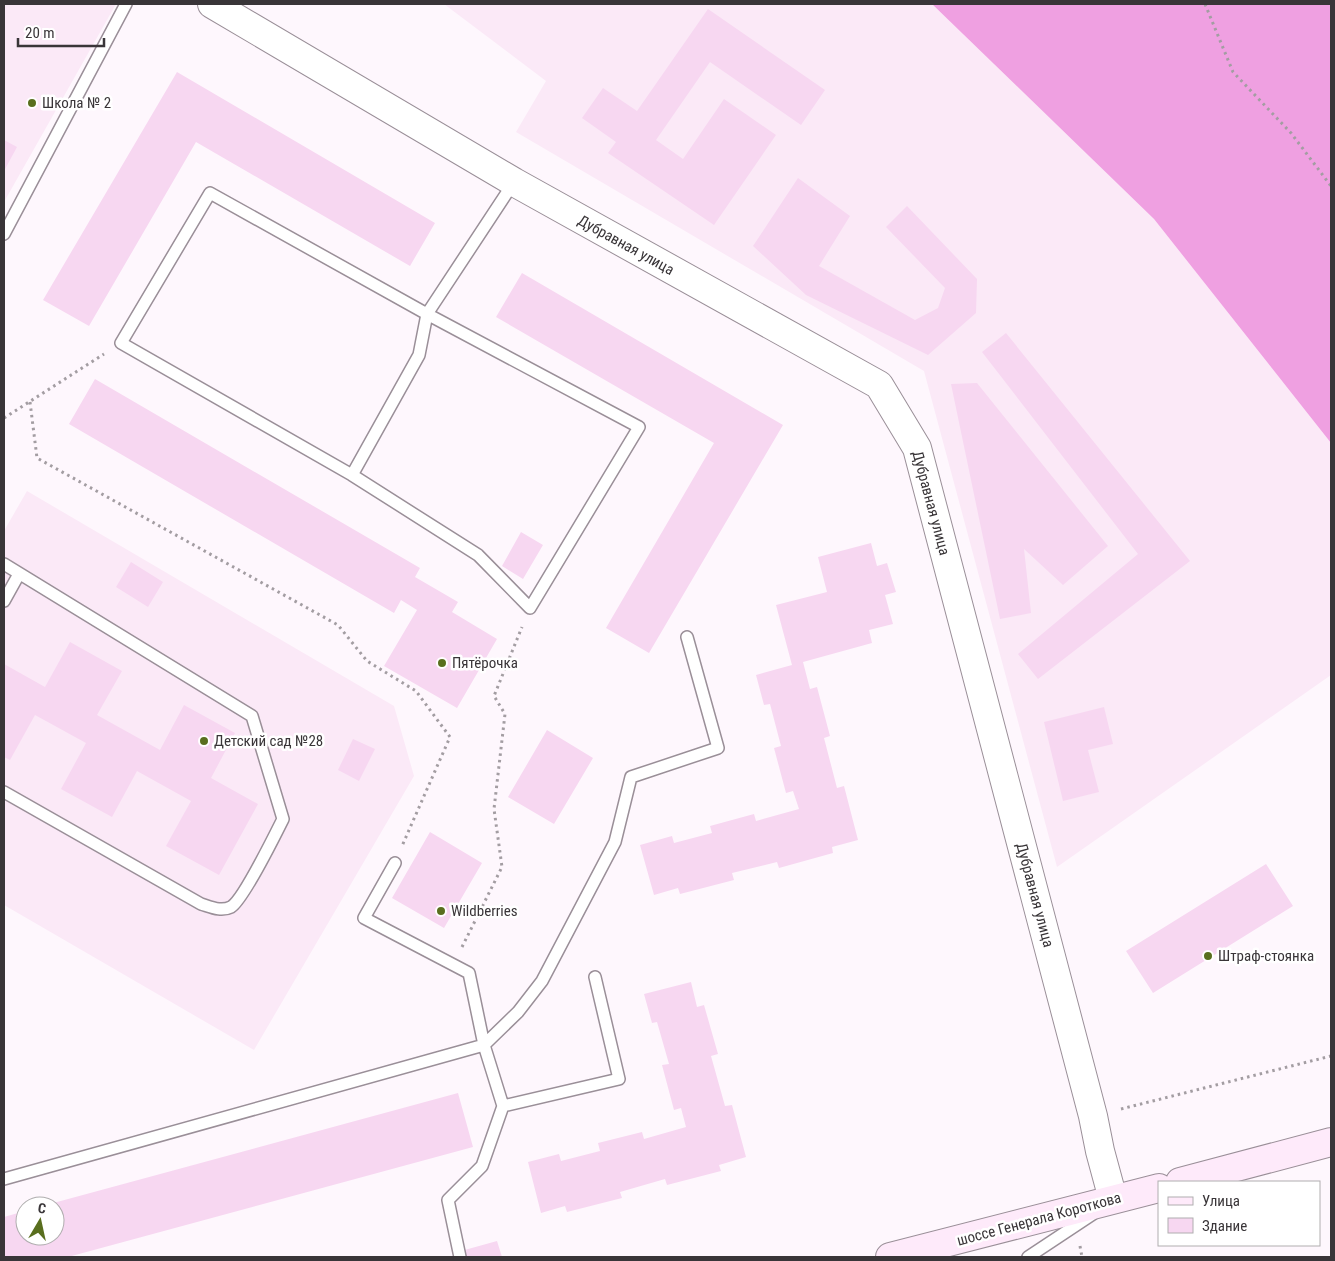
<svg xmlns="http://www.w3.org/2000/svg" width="1335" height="1261" font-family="'Roboto Condensed',sans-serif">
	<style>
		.built { fill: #fbe9f7 }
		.forest { fill: #efa0e1 }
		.building { fill: #f7d7f1 }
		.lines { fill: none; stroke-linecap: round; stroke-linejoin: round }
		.service-casing { stroke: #9a8f98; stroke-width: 14 }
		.tertiary-casing { stroke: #9a8f98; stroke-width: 30 }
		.secondary-casing { stroke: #9a8f98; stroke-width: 30 }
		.path { stroke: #a39da2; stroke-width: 3; stroke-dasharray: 2.5 4; stroke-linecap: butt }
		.service { stroke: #fff; stroke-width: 11 }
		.tertiary { stroke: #fff; stroke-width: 28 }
		.secondary { stroke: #feeafa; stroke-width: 28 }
		.poi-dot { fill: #596e1e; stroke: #fff; stroke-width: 2 }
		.labels { text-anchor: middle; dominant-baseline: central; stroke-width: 5; stroke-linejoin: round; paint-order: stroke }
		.poi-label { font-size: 15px; fill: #393538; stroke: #fff; text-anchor: start }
		.street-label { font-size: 15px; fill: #393538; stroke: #fff }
	</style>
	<rect width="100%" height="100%" fill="#fef7fd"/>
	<!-- built -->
	<path class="built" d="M4,4h112l-112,198z
		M444,4h488l222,215 177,224v232l-274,192 -133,-496 -408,-239 30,-51z
		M27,491l367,215 20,70 -160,274 -250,-145v-374z"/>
	<!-- forest -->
	<path class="forest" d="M932,4h399v439l-177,-224z"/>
	<!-- building -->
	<path class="building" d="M708,9l117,81 -24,35 -91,-63 -54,78 27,19 41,-60 52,36 -62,90 -106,-72 8,-11 -34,-24 21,-30 34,23z
		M177,72l258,151 -25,43 -214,-124 -107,184 -46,-26z
		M4,140l13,7 -13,24z
		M798,178l52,38 -31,50 96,54 23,-12 7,-20 -59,-61 21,-21 70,73 -1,34 -48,42 -122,-60 -53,-49z
		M522,273l261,152 -134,228 -43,-25 108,-185 -218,-126z
		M1006,333l184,228 -152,118 -20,-25 120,-100 -156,-202z
		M95,379l325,189 -5,9 43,25 -6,10 45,27 -40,69 -73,-42 33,-56 -16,-10 -7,13 -325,-189z
		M977,383l131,163 -45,39 -39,-36 7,64 -31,6 -49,-235z
		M521,532l22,13 -20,34 -21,-13z
		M871,543l6,23 10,-3 9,29 -11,3 8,29 -24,6 3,13 -69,19 7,27 7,-2 13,49 -6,2 13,50 7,-2 14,54 -26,7 1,6 -54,15 -2,-6 -45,11 2,7 -54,14 -2,-6 -24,7 -14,-50 32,-9 2,7 38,-10 -2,-7 44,-12 2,7 43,-12 -6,-18 -7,2 -12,-45 7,-2 -11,-42 -6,1 -8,-30 36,-10 -16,-60 51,-13 -9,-35z
		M131,562l32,20 -15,25 -32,-20z
		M70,642l52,29 -25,44 63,35 24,-45 51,28 -24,45 47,26 -39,71 -53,-29 25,-45 -54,-30 -25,46 -51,-28 25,-46 -51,-28 -25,45 -6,-3v-93l41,23z
		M1104,707l9,37 -25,6 11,42 -36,9 -19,-79z
		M547,730l46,28 -39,66 -46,-27z
		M353,739l22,10 -16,32 -21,-11z
		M430,832l52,31 -38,65 -52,-30z
		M1266,864l27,42 -140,87 -27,-42z
		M691,982l6,25 7,-2 14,49 -7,2 14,50 7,-1 14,52 -27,8 2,6 -54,14 -2,-6 -45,13 2,6 -55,14 -2,-6 -24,7 -13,-51 31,-8 2,7 39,-10 -2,-8 44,-11 2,7 42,-12 -5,-19 -7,2 -12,-45 7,-1 -12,-42 -5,1 -8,-29z
		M458,1093l15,54 -405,110h-64v-40l21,-6v25h30v-30l-9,-1z
		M497,1241l5,16h-39l-2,-6z"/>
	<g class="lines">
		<defs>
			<path id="service" d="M4,234l122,-230
				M352,475l126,80 52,53 109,-181 -212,-113 -217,-121 -89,150 231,132 67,-120 8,-41 87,-132
				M4,564l248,152 31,103c-8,16 -40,81 -52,88 -10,5 -20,0 -30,-3l-197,-112
				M4,601l15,-27
				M503,1106l-19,-61 34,-33 24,-31 73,-139 16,-65 87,-29 -31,-111
				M4,1179l480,-134 -15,-72 -105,-55 31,-55
				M460,1257l-12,-57 34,-34 21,-60 116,-27 -24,-102
				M1028,1257l65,-43"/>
			<path id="tertiary" d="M212,4l302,178 365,203 38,63 176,668 7,35 13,48"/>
			<path id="secondary" d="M1180,1182l151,-40
				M890,1257l269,-69"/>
		</defs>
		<!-- service casing -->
		<use href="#service" class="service-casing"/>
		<!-- tertiary casing -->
		<use href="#tertiary" class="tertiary-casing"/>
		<!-- secondary casing -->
		<use href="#secondary" class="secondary-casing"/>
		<!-- path -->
		<path class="path" d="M1205,4l28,68 58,61 40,53
			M30,402l7,56 301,167 29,36 49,30 34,46 -48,109
			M4,418l100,-64
			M462,947l40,-80 -8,-58 11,-95 -11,-18 28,-69
			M1121,1109l210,-53
			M1080,1246l2,11"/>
		<!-- service -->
		<use href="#service" class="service"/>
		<!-- tertiary -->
		<use href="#tertiary" class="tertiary"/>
		<!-- secondary -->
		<use href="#secondary" class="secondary"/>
	</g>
	<!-- markers -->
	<g class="poi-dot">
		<circle cx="32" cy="103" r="5"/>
		<circle cx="442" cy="663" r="5"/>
		<circle cx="204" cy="741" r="5"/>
		<circle cx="441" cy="911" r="5"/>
		<circle cx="1208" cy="956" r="5"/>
	</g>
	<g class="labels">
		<!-- poi labels -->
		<g class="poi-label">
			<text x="42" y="103">Школа № 2</text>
			<text x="452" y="663">Пятёрочка</text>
			<text x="214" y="741">Детский сад №28</text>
			<text x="451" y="911">Wildberries</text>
			<text x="1218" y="956">Штраф-стоянка</text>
		</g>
		<!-- street labels -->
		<g class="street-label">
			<text transform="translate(626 245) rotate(29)">Дубравная улица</text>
			<text transform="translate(931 503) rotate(75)">Дубравная улица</text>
			<text transform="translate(1035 895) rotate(75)">Дубравная улица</text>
			<text transform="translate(1039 1219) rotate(-15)">шоссе Генерала Короткова</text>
		</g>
	</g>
	<!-- border -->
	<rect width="1335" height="1261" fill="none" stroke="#393538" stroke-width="10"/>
	<!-- legend -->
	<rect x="1158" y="1181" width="162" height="65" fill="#ffffff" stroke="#b0aeaf"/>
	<rect x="1168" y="1197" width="25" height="8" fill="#feeafa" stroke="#b0aeaf"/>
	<text x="1202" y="1206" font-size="15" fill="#393538">Улица</text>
	<rect x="1168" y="1218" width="25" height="15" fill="#f7d7f1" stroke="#b0aeaf"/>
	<text x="1202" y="1231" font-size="15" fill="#393538">Здание</text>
	<!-- north arrow -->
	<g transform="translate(40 1221) rotate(9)"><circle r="24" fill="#ffffff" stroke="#b0aeaf"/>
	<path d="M0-4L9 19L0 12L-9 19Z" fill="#596e1e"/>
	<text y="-8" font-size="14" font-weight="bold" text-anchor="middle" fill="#393538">С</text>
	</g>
	<!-- scale -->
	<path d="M18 38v8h86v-8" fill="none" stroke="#393538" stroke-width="2.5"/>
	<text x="25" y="38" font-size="15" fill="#393538" stroke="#ffffff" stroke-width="4" paint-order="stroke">20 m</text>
</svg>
